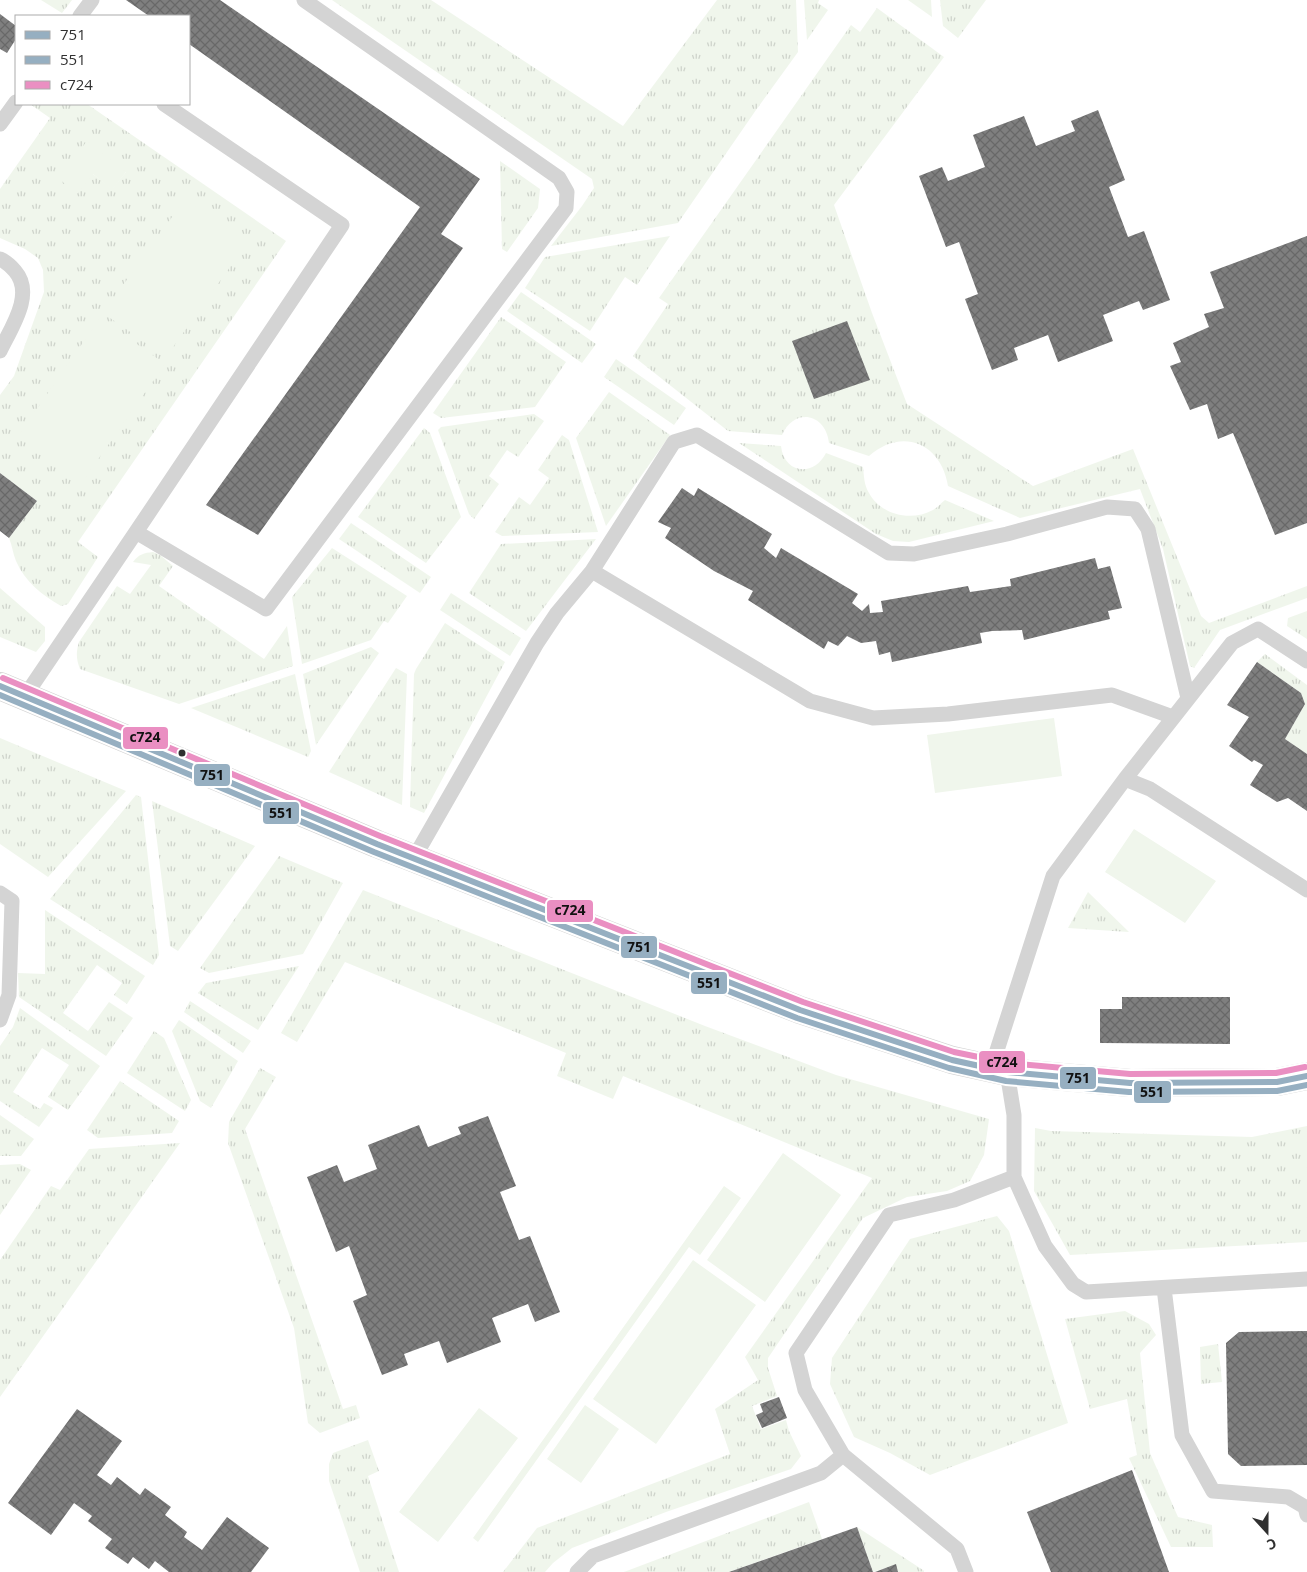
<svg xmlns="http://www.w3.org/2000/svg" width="1307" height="1572" font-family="'Open Sans',sans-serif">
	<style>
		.grass { fill: url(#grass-tufts); fill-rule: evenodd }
		.green { fill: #f0f6ec }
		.building { fill: url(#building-cross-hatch) }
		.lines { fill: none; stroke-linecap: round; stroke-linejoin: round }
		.service { stroke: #d4d4d4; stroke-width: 15 }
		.tertiary { stroke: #d4d4d4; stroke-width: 28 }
		.bus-1-casing { stroke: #fff; stroke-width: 10 }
		.bus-2-casing { stroke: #fff; stroke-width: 10 }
		.bus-3-casing { stroke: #fff; stroke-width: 10 }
		.bus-1 { stroke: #96afc1; stroke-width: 6 }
		.bus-2 { stroke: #96afc1; stroke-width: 6 }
		.bus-3 { stroke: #ea8fc2; stroke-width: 6 }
		.bus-dot { fill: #303030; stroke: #fff; stroke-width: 2 }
		.line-badge { stroke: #fff; stroke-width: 2 }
		.pale-badge-label { font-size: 14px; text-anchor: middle; font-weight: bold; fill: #111 }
	</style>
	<defs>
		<pattern id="grass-tufts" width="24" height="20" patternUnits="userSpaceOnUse" patternTransform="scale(1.25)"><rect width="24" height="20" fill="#f0f6ec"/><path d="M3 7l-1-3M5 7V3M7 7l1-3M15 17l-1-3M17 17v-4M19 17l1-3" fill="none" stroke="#ced3cb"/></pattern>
		<pattern id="building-cross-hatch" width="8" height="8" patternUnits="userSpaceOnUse" patternTransform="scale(1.25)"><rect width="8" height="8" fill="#7f7f7f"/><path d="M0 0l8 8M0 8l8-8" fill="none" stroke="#686868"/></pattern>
	</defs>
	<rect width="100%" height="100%" fill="#fff"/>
	<!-- grass -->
	<path class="grass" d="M41,0h31l-10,13z
		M332,0h99l192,126 94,-126h79l2,52 -42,58 -78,113 -127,23 31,-40 12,-18 -2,-9z
		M804,0h15l-1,3 10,7 -21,30z
		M908,0h23l1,17z
		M940,0h46l-28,38 -15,-12z
		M877,8l67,49 -110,148 38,108 35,91 126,82 100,-37 68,167 8,7 98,-37v12l-87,32 -26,38 -4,-2 -27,-117 -23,-60 -120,29 -72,-32c-7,-43 -46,-59 -79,-30l-40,-13c-3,-30 -35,-36 -47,-8l-54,-4 -95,-75 35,-52 -9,-6 192,-273 9,7z
		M30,104h57l199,137 -208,301 20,15 -30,47 -7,2c-19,-11 -36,-24 -45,-45 -3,-7 -4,-16 -7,-23l28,-37 -37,-28v-78l14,-19 30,-84 -1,-22 -5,-12 -13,-9 -25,-11v-49l50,-71zM126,172l-14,17 -19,-15z
		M500,161l40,28 -2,19 -31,44 -5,-3z
		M670,236l-33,49 -12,-8 -35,54 -65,-43 20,-31z
		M521,292l75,52 -14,19 -75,-52z
		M501,317l65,45 -31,45 -94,11 -8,-5z
		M616,359l70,49 -12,17 -70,-48z
		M609,392l61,43 -64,91 -30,-88z
		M534,414l10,7 -26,36 -11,-7 -18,26 10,8 -25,35 -5,-5 -31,-84 3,-3z
		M424,428l6,5 31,84 -35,46 -68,-46z
		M562,435l7,5 29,92 -96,4 -7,-4 24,-35 11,8 19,-27 -11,-8z
		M739,443l42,3c3,28 33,31 45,7l37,14c1,9 1,18 6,26 12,22 42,29 64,17 4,-2 8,-7 12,-10l49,21 -85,21 -16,-1 -17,-7z
		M351,523l80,54 -11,16 -81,-54z
		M596,539l-70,92 -57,-38 32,-49z
		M332,548l75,48 -19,27 -4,-2 -13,19 -69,24 -10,-67z
		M153,552l7,3 13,11 -14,20 105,73 23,-33 6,40 -114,38 -99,-35c-4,-10 -4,-17 -1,-27l38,-56 13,8 21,-29 -18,-3c6,-8 11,-9 20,-10z
		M0,588l45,39v14l-9,11 -36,-15z
		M451,593l70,45 -11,18 -70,-46z
		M1307,611v28l-20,-13 1,-8z
		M445,623l60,39 -81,151 -14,-6 4,-133 2,-5z
		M371,647l8,6 -63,92 -13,-71z
		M1265,654l42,31v69l-22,-15 20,-35 -4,-11 -44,-31z
		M396,668l11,6 -5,131 -73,-33z
		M295,674l16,77 -3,6 -117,-49z
		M0,738l126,53 -78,86 -48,-33z
		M136,795l5,2 18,158 -6,10 -103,-66z
		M152,801l103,45 -77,105 -8,-5z
		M279,856l64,27 -40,71 -94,19 -9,-5z
		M363,890l342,136 131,49 153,44 -5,36 -14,26 -23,10 -40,6 -44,21 -95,140v10l9,28 -25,10 9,23 25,-9 3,11 12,25 -10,13 -125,43 -94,36 -19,15 -8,9h-42l34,-44 193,-74 -15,-45 43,-29 -13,-23 127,-179 -249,-102 -10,23 -56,-23 9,-23 -221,-91 -48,80 -16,-9z
		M1088,892l41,40 -61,-4z
		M45,910l100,66 -18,28 -13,-9 8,-12 -25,-18 -34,48 25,18 21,-29 24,16 -27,38 -87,-59 -1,-24 27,1z
		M299,966l-41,64 -60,-37 8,-10z
		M190,1001l61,40 -8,12 -59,-41z
		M20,1008l80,58 -32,44 -20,-13 21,-32 -27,-17 -29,44 27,17 4,-6 9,5 -14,19 -39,-26v-55l13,-19z
		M179,1020l59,41 -27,47 -11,-7 -28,-70z
		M154,1031l10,7 27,62 -6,11 -58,-38z
		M260,1068l16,9 -31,52 98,280 13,-4 4,13 -40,15 -12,-10 -14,-95 -66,-185 1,-21z
		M120,1081l59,40 -7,12 -74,5 -11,-8z
		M0,1115l34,24 -13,17h-21z
		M1307,1126v116l-237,13 -36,-64 1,-63 16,3 201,6z
		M180,1143l-180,254v-137l51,-74 9,4 29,-41z
		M20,1164l11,6 -31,45v-50z
		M997,1216l12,15 59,192 -138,52 -40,-22 -36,-16 -24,-53 2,-26 78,-119z
		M1125,1311l24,13 7,11 -16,18 10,100 28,64 34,8 1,22h-42l-42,-89 8,-3 -10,-56 -37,10 -25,-90z
		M1218,1344l4,38 -21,2 -1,-37z
		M368,1440l11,31 -11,5 31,96h-39l-31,-91v-17l4,-11z
		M809,1502l13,37 -93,33h-105z
		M857,1527l66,43 1,2h-26l-3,-7 -22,7z"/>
	<!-- green -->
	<path class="green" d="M87,141l39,31 -14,18 -19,-16 -16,20 -19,-16z
		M185,199l62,44 -81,114 -63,-44z
		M100,318l65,46 -80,114 -65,-45z
		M1054,718l8,58 -127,17 -8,-58z
		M1134,829l82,52 -31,42 -80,-51z
		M783,1153l58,42 -76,107 -58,-42z
		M724,1186l17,12 -41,57 -11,-8 -211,295 -5,-4z
		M693,1260l63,45 -100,139 -63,-45z
		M585,1405l34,24 -38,54 -34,-24z
		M479,1408l39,30 -80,104 -39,-30z"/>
	<!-- building -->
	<path class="building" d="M126,0h94l260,179 -39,55 22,14 -205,287 -52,-30 214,-298 -231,-163v-28h-40z
		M0,14l16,12v13l-9,14 -7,-4z
		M1098,110l27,70 -16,7 19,50 16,-6 26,69 -27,10 -4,-9 -36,14 10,26 -55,21 -10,-27 -34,13 4,12 -26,10 -27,-71 13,-5 -19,-52 -13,5 -27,-71 23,-9 6,14 37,-14 -12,-32 51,-19 12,30 39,-15 -4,-10z
		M1307,236v287l-32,12 -42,-102 -15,6 -11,-35 -17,6 -20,-44 11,-4 -8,-19 36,-16 -5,-13 20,-6 -14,-36z
		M847,321l23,59 -56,19 -22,-58z
		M0,473l37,28 -28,37 -9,-7z
		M682,488l12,8 4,-8 74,46 -8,14 12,10 5,-10 77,46 -6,9 10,8 7,-7 1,9 13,-1 -2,-11 87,-15 2,6 41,-6 -1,-7 85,-21 3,11 12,-3 12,42 -14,3 2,8 -86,21 -2,-10 -30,1 -12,2 2,10 -90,19 -2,-10 -11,3 -3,-14 -15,2 -14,-7 -9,10 -10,-5 -4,8 -76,-49 5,-9 -39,-20 -49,-33 6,-10 -13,-6z
		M1257,662l44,31 4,11 -20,35 22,15v57l-19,-13 -11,4 -27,-17 13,-20 -9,-5 -2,2 -23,-16 20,-29 -22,-12z
		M1122,997h108v47l-130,-1v-34h22z
		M488,1116l28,70 -16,6 19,48 11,-4 30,76 -25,10 -7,-18 -36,14 9,24 -54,21 -8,-22 -35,13 4,11 -26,10 -29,-74 14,-6 -18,-49 -13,6 -29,-75 30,-12 7,17 33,-13 -9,-24 51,-20 9,22 33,-13 -3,-7z
		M1307,1331v134l-66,1 -13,-12 -2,-111 13,-11z
		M779,1397l8,21 -25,10 -6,-13 7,-3 -3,-8z
		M77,1409l45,32 -25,34 14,10 6,-8 23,18 5,-7 26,19 -6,8 22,17 -3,5 18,13 25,-33 42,31 -18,24h-82l-14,-11 -6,8 -16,-12 -5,7 -23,-16 7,-9 -24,-18 4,-5 -18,-13 -23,32 -43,-32z
		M1132,1470l37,102h-118l-24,-60z
		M857,1527l16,45h-144z
		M896,1564l2,8h-23z"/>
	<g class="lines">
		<!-- service -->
		<path class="service" d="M80,16l12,-16
			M0,124l16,-22
			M0,259c7,3 10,6 15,12 20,23 -4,57 -15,80
			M136,532l206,-307 -178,-121
			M592,571l218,130 63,17 75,-4 164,-19 61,22
			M25,696l111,-164 130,77 300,-401 1,-16 -8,-14 -255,-178
			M1125,779l25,10 157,101
			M414,858l123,-215 20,-30 35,-42 82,-129 23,-7 192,118 25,1 93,-20 100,-27 28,2 13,20 40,169
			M0,893l12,8 -3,94 -9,25
			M991,1069l62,-193 72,-97 107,-136 26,-14 49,32
			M1014,1177l31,69 28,38 13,8 221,-13
			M1164,1288l18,147 31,56 75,6 17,10 2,8
			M843,1455l114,94 9,23
			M577,1572l16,-16 228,-83 22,-18 -38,-65 -9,-37 93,-138 65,-15 60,-23v-62l-7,-43"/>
		<!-- tertiary -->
		<path class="tertiary" d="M0,686l377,158 423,166 152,50 55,12 123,11 147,-1 30,-6"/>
		<defs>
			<path id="bus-1" d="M0,686l377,158 423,166 152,50 55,12 123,11 147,-1 30,-6"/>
			<path id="bus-2" d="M0,695l374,157 423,166 152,50 57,13 123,11 148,-1 30,-6"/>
			<path id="bus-3" d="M3,678l377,158 423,166 151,50 54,11 122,11 146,-1 29,-6"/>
		</defs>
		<!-- bus-1 casing -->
		<use href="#bus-1" class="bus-1-casing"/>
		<!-- bus-2 casing -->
		<use href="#bus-2" class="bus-2-casing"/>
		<!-- bus-3 casing -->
		<use href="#bus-3" class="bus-3-casing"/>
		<!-- bus-1 -->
		<use href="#bus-1" class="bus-1"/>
		<!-- bus-2 -->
		<use href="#bus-2" class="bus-2"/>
		<!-- bus-3 -->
		<use href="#bus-3" class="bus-3"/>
	</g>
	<!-- markers -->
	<circle class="bus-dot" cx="182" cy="753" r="4.5"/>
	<g class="line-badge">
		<rect x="122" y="726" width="47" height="24" rx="5" fill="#ea8fc2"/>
		<rect x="193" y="763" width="38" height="24" rx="5" fill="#96afc1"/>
		<rect x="262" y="801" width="38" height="24" rx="5" fill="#96afc1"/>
		<rect x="546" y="899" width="48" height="24" rx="5" fill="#ea8fc2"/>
		<rect x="620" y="935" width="38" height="24" rx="5" fill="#96afc1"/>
		<rect x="690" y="971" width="38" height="24" rx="5" fill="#96afc1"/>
		<rect x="978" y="1050" width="48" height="24" rx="5" fill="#ea8fc2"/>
		<rect x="1059" y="1066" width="38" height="24" rx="5" fill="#96afc1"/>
		<rect x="1133" y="1080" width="39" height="24" rx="5" fill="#96afc1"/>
	</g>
	<g class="pale-badge-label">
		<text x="145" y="742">с724</text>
		<text x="212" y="780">751</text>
		<text x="281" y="818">551</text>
		<text x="570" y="915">с724</text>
		<text x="639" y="952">751</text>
		<text x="709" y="988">551</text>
		<text x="1002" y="1067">с724</text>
		<text x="1078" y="1083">751</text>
		<text x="1152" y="1097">551</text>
	</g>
	<!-- legend -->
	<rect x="15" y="15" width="175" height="90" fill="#ffffff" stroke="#acacac"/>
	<rect x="25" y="31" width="25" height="8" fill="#96afc1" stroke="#acacac"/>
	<text x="60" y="40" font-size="15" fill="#303030">751</text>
	<rect x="25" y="56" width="25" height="8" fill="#96afc1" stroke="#acacac"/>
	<text x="60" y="65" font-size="15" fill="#303030">551</text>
	<rect x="25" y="81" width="25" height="8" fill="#ea8fc2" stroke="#acacac"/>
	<text x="60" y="90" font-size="15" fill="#303030">с724</text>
	<!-- north arrow -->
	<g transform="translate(1267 1532) rotate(159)" stroke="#ffffff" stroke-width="4" paint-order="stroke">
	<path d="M0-4L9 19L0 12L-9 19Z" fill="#303030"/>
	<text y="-8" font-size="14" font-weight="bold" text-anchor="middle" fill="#303030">С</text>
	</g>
</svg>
